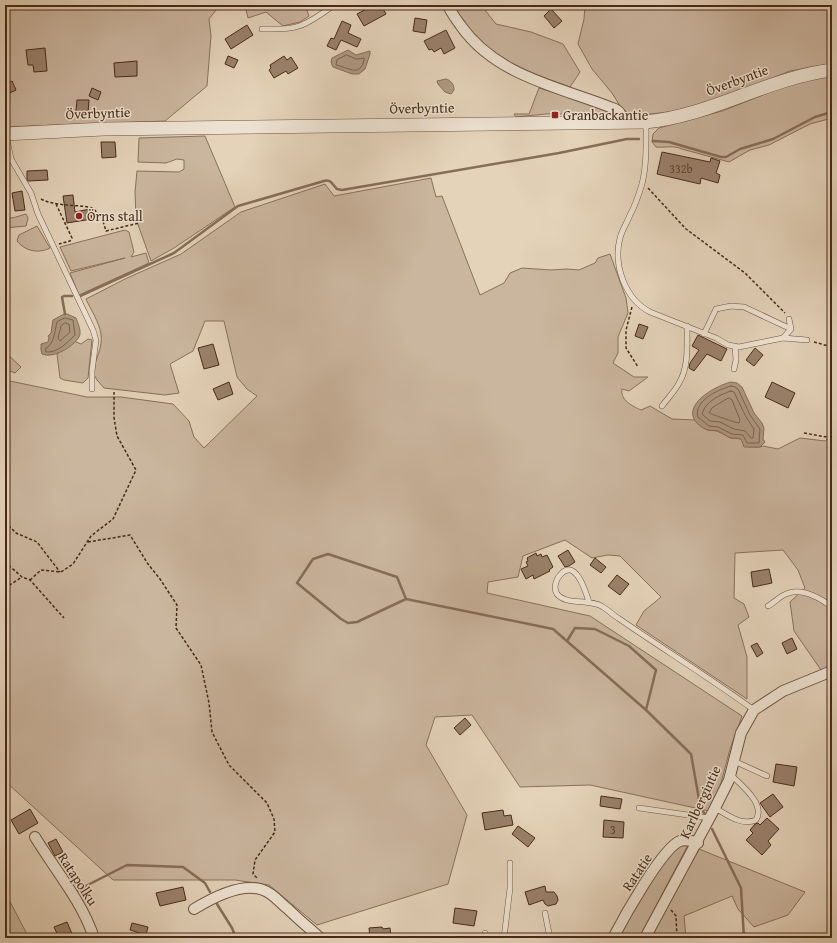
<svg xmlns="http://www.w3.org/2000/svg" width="837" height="943" font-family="'Gentium Book Plus',serif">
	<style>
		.green { fill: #cab59e; stroke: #8a705b }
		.water { fill: #af9982; stroke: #866d58 }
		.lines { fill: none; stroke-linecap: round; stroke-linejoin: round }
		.shore { stroke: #7c624d; stroke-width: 1 }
		.stream { stroke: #866d58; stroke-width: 2.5 }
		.building { fill: #9a816c; stroke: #492a18 }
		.service-casing { stroke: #705440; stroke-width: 6 }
		.minor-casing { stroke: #705440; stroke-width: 12 }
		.tertiary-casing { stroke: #705440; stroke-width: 14 }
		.path { stroke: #492a18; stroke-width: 1.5; stroke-dasharray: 3 2; stroke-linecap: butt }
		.service { stroke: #ede2d2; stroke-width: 5 }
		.minor { stroke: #ede2d2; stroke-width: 10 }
		.tertiary { stroke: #ede2d2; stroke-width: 13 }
		.poi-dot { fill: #8f2418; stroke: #ede2d2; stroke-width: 1.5 }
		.labels { text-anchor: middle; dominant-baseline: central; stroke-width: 3; stroke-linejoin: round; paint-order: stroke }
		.number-label { font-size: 12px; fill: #5d402d }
		.street-label { font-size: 14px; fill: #492a18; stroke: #ede2d2 }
		.poi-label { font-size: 14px; fill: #492a18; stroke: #ede2d2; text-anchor: start }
	</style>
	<rect width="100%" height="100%" fill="#e4d2b9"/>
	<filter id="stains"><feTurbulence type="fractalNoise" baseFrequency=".005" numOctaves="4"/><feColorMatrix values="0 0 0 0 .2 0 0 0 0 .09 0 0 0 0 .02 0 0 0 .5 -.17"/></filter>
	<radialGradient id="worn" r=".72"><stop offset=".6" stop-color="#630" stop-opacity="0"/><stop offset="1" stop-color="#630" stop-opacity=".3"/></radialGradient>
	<!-- green -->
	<path class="green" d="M5,5h215l-11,14 2,17 -4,50 -42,35 -160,6z
		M245,5h60l4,11 -9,6 -17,4 -17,-14 -18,6z
		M452,5h29l15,19 35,8 32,12 17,28 -10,15c-34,-12 -72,-24 -97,-52 -8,-9 -14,-20 -21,-30z
		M585,5h247v57l-2,2 -40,7 -74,29 -38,11 -38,4h-10l-10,-9 -8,-13 -20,-24 -14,-25 6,-25z
		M832,76v42l-22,6 -41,21 -19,5 -21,12 -47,-13c-9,-4 -16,-1 -26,-2l-4,-5 1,-8 6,-6 63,-17 51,-20 31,-10z
		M539,88l70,22 3,5 -3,3 -23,-1 -14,-3h-26l-30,3 -2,-3h15z
		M205,136l30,71 -61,41 -23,13 -15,-42 -1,-27 2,-21 42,1 5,-3v-9l-7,-1 -11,4 -28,-1 1,-24z
		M431,178l5,19 6,-1 38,99 24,-12 6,-10 12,-5 29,2 16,-1 12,1 16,-7 3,-5 12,-4 16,44 2,15 -10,24v16l-5,10 21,14h14l-19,14 -7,-2c-2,11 10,17 19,21l9,-4 22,13 23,1 12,10 10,1 14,7 10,1 7,8h12l3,-1 15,3 22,-11 25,3 7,-6v231l-11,4 -27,-39 -4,-29 15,-14 -7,-18 -15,-20 -48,3 -1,45 10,6 5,13 -11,8 9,32v42l-111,-74 8,-14 17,-14 -41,-41 -12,-1 -16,3 -27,-18 -42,16 -5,21 -30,5 -1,11 103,23 152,100 -12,33 -9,34 -12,28 -119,-26 -70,2 -48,-72 -37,2 -9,28 41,70 -19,69 -131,41 -48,-40 -34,-5h-122l-108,-99v-401l82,17h34l52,7 16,17 5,16 10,11 53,-52 -10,-7 -10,-12 -13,-56h-19l-12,30 -23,13 9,29 -14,2 -61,-7 -7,-8 -5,-9c4,-11 11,-25 9,-37 -2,-12 -10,-24 -15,-35l41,-21 54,-24 60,-42 84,-28 9,12z
		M26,214l2,4 -2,8 -21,2v-10c8,1 13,-2 21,-4z
		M37,226l13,22c-12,6 -25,3 -33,-7l2,-6z
		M125,230l4,2 5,20 -3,5 15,-4 3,10 -70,32 -9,-22 55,-15 -54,13 -11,-24z
		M88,339l4,1 -4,38 -5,5 -19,-3 -4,-2 -3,-24 17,-13 7,3z
		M5,352l16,15 -6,6 -10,-4z
		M683,843l5,2 -49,93h-21l22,-40 28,-43z
		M699,849l106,43 -17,23 -34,12 -16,-18 -6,-13 -48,20 2,22h-19v-3h-4l-2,3h-11z
		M5,892l24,46h-24z"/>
	<!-- water -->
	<path class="water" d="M348,50l8,5 14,-4v3l-5,15 -6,5h-7l-19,-7 -2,-5 1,-4z
		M446,79c6,2 8,6 8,11l-3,4 -6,-2 -7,-8 -1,-3z
		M64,314h3l9,4c2,5 6,14 3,19 -6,10 -26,22 -37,17l-1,-4v-6l7,-2 1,-4 -1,-2 3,-3 2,-13z
		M731,382l6,1 5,4 12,26 8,10 2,5 -1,11 2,3 -5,5h-16l-3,-8c-3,-1 -6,-1 -9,-1 -5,-1 -9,-5 -14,-7 -4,-1 -9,0 -13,-2 -32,-18 6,-42 26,-47z"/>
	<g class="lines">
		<!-- shore -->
		<path class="shore" d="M347,55l9,4 8,-1v2c-4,18 -17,7 -28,5l1,-5z
			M65,318l8,2 2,15c-8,8 -18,18 -29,17l-1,-3c10,-6 9,-16 12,-27z
			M65,323l4,1 1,8 -10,9 -2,-3 3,-12z
			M731,386l4,1 3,2 12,26 10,14 -1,14h-12l-4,-8 -11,-1 -14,-7 -9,-1 -11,-9c-5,-16 21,-28 33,-31z
			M731,391l3,1 12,25 8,12 -1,9h-2l-6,-7 -11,-2 -14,-7 -10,-1 -8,-7c3,-12 17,-19 29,-23z
			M729,398l3,2 8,20 -1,3c-3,0 -28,-9 -30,-10l3,-5z"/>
		<!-- stream -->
		<path class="stream" d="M653,141l16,1 52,15h5l14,-8 33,-10 42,-22 17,-5
			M80,296l94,-43 64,-47 86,-25c7,-2 8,3 13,8l5,1 217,-37 68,-14h12
			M65,314l-3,-17 2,-1h8
			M406,599l-49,23 -9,1 -7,-4 -44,-36 16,-24 15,-5 69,23 9,22 147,30 93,81 45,44 9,51 5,10
			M567,641l8,-13 20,1 34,17 27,24 -10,40
			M712,829l29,59 3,50
			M76,891l51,-26 56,2 22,16 5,9
			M217,904l15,24 4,10"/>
	</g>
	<!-- building -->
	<path class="building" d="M374,5h7l5,9 -22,12 -7,-12z
		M551,9l11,12 -8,7 -10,-12z
		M415,18l12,2 -2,13 -12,-2z
		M342,21l9,4 -3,8 13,6 -4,8 -16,-7 -5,10 -9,-4 4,-8 3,1z
		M247,25l6,10 -22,14 -6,-10z
		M446,30l9,18 -11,6 -3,-6 -7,4 -2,-3 -3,1 -5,-9z
		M45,48l2,23 -13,1 -1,-7h-5l-2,-15z
		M228,56l10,4 -4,8 -9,-4z
		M284,56l3,4 4,-3 7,11 -10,6 -2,-3 -12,7 -5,-8 2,-2 -1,-3z
		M137,61v15l-22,1 -1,-14z
		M12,81l4,9 -11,5v-10z
		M92,88l9,4 -3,8 -9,-4z
		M77,100h12l-1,13 -12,-1z
		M101,142h14l1,15 -14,1z
		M662,152l48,10 1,-4 9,3 -4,12 4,2 -2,8 -17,-5 -1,6 -43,-10z
		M47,170l1,10 -20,1 -1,-2v-8z
		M22,191l3,19 -10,1 -3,-18z
		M73,195l2,17 15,-3 2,10 -25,4 -4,-27z
		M639,324l9,3 -5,12 -8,-3z
		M698,335l29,14 -6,12 -14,-7 -13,17 -5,-3 1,-5 9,-13 -7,-4z
		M213,344l6,21 -15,4 -6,-21z
		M755,348l8,7 -9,11 -8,-6z
		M229,382l4,12 -15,6 -5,-11z
		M772,382l23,11 -7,15 -23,-11z
		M568,550l7,12 -6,4 -4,1 -7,-11z
		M536,553l1,3 4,-2 1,3 5,-2 6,12 -4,3 1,1 -16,8 -1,-4 -7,4 -5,-10 7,-3 -2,-4 2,-1 -1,-3z
		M595,558l11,9 -5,6 -11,-8z
		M769,569l3,14 -19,4 -2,-15z
		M617,575l12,9 -9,11 -12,-9z
		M792,638l5,11 -10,5 -5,-11z
		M757,643l6,10 -6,4 -6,-11z
		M465,718l6,7 -11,10 -6,-7z
		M776,764l21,3 -3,19 -21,-4z
		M773,794l10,13 -13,10 -10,-14z
		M601,796l21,3 -2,10 -20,-3z
		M30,809l8,14 -19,11 -8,-14z
		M503,810l1,6 7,-1 2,10 -28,5 -3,-17z
		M767,818l12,11 -11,12 3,4 -9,10 -16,-15 7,-7 -3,-3 5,-6 3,-1 2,2z
		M604,820l20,2 -1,16 -20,-1z
		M518,826l17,12 -7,9 -16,-13z
		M56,839l7,13 -8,4 -7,-13z
		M545,886l1,6h8l3,4 1,4 -2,4 -8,2 -3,-2 -2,-4 -14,5 -4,-13z
		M183,887l3,13 -26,6 -4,-13z
		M455,908l22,3 -3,15 -21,-3z
		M67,922l6,14 -4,2h-10l-5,-11z
		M132,923l16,4 -2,8 -16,-5z
		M382,927l1,2 7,-1 1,10h-21l-1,-10z"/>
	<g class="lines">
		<defs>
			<path id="service" d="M262,29c12,0 26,1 37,-3 12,-4 24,-13 35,-21
				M646,122c0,20 1,42 -4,62 -3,10 -7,22 -12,31 -3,8 -8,15 -10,23 -7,27 5,61 30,74l66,26 12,7 11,2 44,-9 24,2
				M6,135l5,24 20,34 7,21 55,116 3,10 -4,31v18
				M789,319l2,10
				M704,334l12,-25 15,-3 13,1 47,22 -8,9
				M734,369l2,-9 -1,-14
				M662,406c6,-8 13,-15 17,-23 10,-16 8,-39 8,-57
				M589,602c-3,-9 -13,-44 -28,-28 -5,5 -8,14 -4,20 10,12 33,4 46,13 5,3 10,8 15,11 45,31 92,60 136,92
				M768,606c6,-3 12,-10 18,-12 16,-7 34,4 46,13
				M734,761l33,15
				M639,808l70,10
				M715,808c13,7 26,18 41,12 10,-16 -15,-35 -26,-46
				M545,913l5,25
				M485,933l2,5
				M504,938l6,-50v-25"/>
			<path id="minor" d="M448,5c3,8 8,14 13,21 36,51 100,61 154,83 6,3 6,6 7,13
				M35,837c20,33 47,64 59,101
				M194,909c18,-11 48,-27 69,-19 10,3 17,13 25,19 10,10 21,19 32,29
				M613,938c10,-19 49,-90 67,-97 6,-2 12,0 18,2
				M645,938l70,-130 14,-28 12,-47 13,-23 29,-19 49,-20"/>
			<path id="tertiary" d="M5,134l99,-5 541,-7c66,-6 122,-44 187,-52"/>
		</defs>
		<!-- service casing -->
		<use href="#service" class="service-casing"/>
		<!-- minor casing -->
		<use href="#minor" class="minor-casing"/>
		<!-- tertiary casing -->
		<use href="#tertiary" class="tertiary-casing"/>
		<!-- path -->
		<path class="path" d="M315,5l3,4
			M648,188l38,41 59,44 40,40
			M41,199c16,8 35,5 52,9l9,10 4,13 33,-8
			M56,204l16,34 -2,3 -11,3
			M632,307l-6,23v18l12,19
			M814,342l18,5
			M804,433l28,5
			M5,522l11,11 21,9 23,30
			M88,542l42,-7 18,29 12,15 17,26 -1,23 25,37 8,38 3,29 17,33 38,38 7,16 1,13 -20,28 -2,14 5,5
			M5,562l17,15 8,3 34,38
			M30,580l11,-10 20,2 12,-8 18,-28 22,-17 23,-49 -19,-34 -3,-18v-26
			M5,588l17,-11
			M671,910l5,6 1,22"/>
		<!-- service -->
		<use href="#service" class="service"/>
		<!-- minor -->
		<use href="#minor" class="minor"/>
		<!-- tertiary -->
		<use href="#tertiary" class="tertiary"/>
	</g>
	<!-- markers -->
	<g class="poi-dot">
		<rect x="551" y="111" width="8" height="8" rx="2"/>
		<circle cx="79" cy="216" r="4"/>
	</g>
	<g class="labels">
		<!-- number labels -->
		<g class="number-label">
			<text x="681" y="168">332b</text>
			<text x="613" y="829">3</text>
		</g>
		<!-- street labels -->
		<g class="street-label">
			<text transform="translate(737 80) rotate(-20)">Överbyntie</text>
			<text transform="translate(422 108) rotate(-1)">Överbyntie</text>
			<text transform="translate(98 113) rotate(-2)">Överbyntie</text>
			<text transform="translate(700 802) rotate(-65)">Karlbergintie</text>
			<text transform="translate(637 872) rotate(-56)">Ratatie</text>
			<text transform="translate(78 879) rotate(57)">Ratapolku</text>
		</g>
		<!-- poi labels -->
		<g class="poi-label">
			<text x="563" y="115">Granbackantie</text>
			<text x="87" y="216">Örns stall</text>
		</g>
	</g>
	<!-- margin -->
	<rect width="837" height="943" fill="none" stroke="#e4d2b9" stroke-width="20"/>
	<rect x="6" y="6" width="825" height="931" fill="none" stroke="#492a18" stroke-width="2"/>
	<rect x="10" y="10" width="817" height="923" fill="none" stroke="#492a18"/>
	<rect width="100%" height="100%" filter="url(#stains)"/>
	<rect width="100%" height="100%" fill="url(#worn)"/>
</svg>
